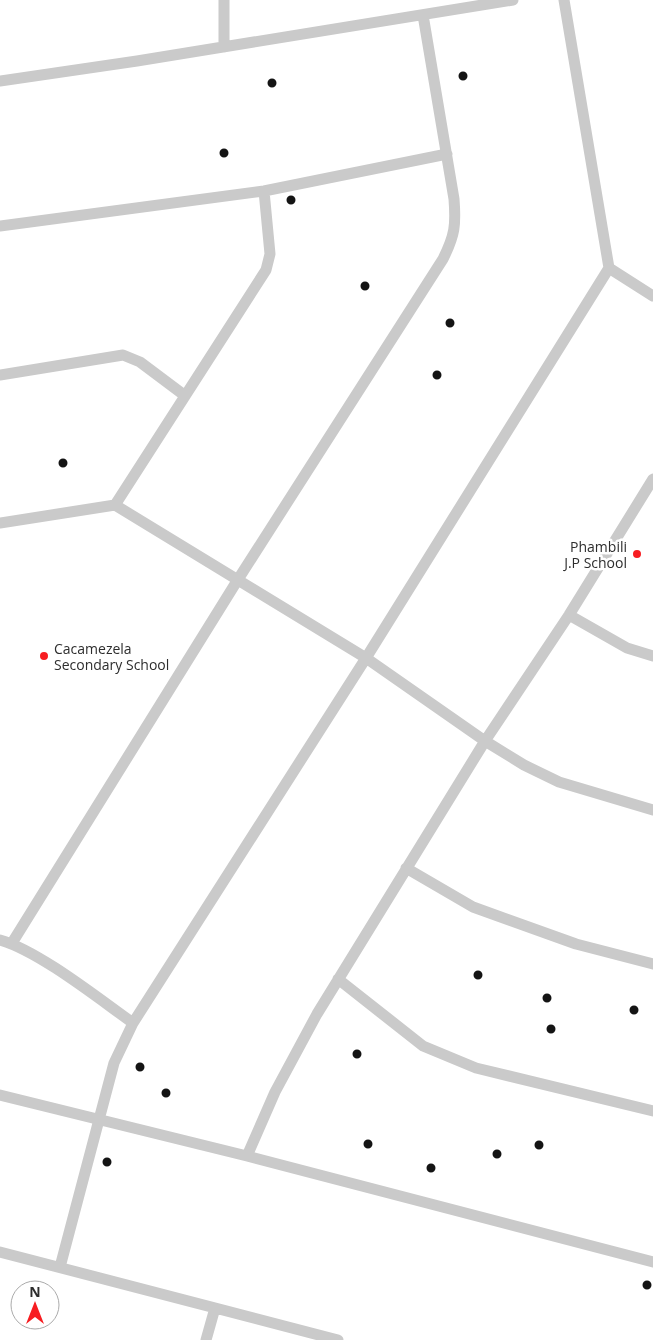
<svg xmlns="http://www.w3.org/2000/svg" width="653" height="1340" font-family="'Open Sans',sans-serif">
	<style>
		.building { fill: #141414 }
		.lines { fill: none; stroke-linecap: round; stroke-linejoin: round }
		.minor { stroke: #cacaca; stroke-width: 11 }
		.poi-dot { fill: #f71d21; stroke: #fff; stroke-width: 2 }
		.labels { text-anchor: middle; dominant-baseline: central; stroke-width: 5; stroke-linejoin: round; paint-order: stroke }
		.poi-label { font-size: 14px; fill: #2d2d2d; stroke: #fff; text-anchor: end }
	</style>
	<rect width="100%" height="100%" fill="#fff"/>
	<!-- building -->
	<path class="building" d="M458.5 76a4.5 4.5 0 1 1 9 0a4.5 4.5 0 1 1-9 0Z
		M267.5 83a4.5 4.5 0 1 1 9 0a4.5 4.5 0 1 1-9 0Z
		M219.5 153a4.5 4.5 0 1 1 9 0a4.5 4.5 0 1 1-9 0Z
		M286.5 200a4.5 4.5 0 1 1 9 0a4.5 4.5 0 1 1-9 0Z
		M360.5 286a4.5 4.5 0 1 1 9 0a4.5 4.5 0 1 1-9 0Z
		M445.5 323a4.5 4.5 0 1 1 9 0a4.5 4.5 0 1 1-9 0Z
		M432.5 375a4.5 4.5 0 1 1 9 0a4.5 4.5 0 1 1-9 0Z
		M58.5 463a4.5 4.5 0 1 1 9 0a4.5 4.5 0 1 1-9 0Z
		M473.5 975a4.5 4.5 0 1 1 9 0a4.5 4.5 0 1 1-9 0Z
		M542.5 998a4.5 4.5 0 1 1 9 0a4.5 4.5 0 1 1-9 0Z
		M629.5 1010a4.5 4.5 0 1 1 9 0a4.5 4.5 0 1 1-9 0Z
		M546.5 1029a4.5 4.5 0 1 1 9 0a4.5 4.5 0 1 1-9 0Z
		M352.5 1054a4.5 4.5 0 1 1 9 0a4.5 4.5 0 1 1-9 0Z
		M135.5 1067a4.5 4.5 0 1 1 9 0a4.5 4.5 0 1 1-9 0Z
		M161.5 1093a4.5 4.5 0 1 1 9 0a4.5 4.5 0 1 1-9 0Z
		M363.5 1144a4.5 4.5 0 1 1 9 0a4.5 4.5 0 1 1-9 0Z
		M534.5 1145a4.5 4.5 0 1 1 9 0a4.5 4.5 0 1 1-9 0Z
		M492.5 1154a4.5 4.5 0 1 1 9 0a4.5 4.5 0 1 1-9 0Z
		M102.5 1162a4.5 4.5 0 1 1 9 0a4.5 4.5 0 1 1-9 0Z
		M426.5 1168a4.5 4.5 0 1 1 9 0a4.5 4.5 0 1 1-9 0Z
		M642.5 1285a4.5 4.5 0 1 1 9 0a4.5 4.5 0 1 1-9 0Z"/>
	<g class="lines">
		<!-- minor -->
		<path class="minor" d="M224,47v-47
			M0,81l137,-20 376,-61
			M0,226l264,-35 183,-37
			M609,268l44,28
			M0,375l123,-20 17,7 44,33
			M115,505l151,-235 4,-16 -6,-63
			M0,523l115,-18 251,153 119,83 39,24 35,17 94,28
			M569,615l58,33 26,8
			M406,868l67,39 103,37 77,20
			M0,940c39,11 99,59 133,83
			M12,943l225,-362 206,-322c12,-24 13,-34 11,-60l-31,-184
			M338,979l85,67 53,22 177,43
			M0,1095l247,61 406,106
			M247,1156l28,-64 42,-78 168,-273 84,-126 84,-136
			M0,1252l338,88
			M60,1267l54,-204 19,-40 233,-365 243,-390 -45,-268
			M206,1340l9,-32"/>
	</g>
	<!-- markers -->
	<g class="poi-dot">
		<circle cx="637" cy="554" r="5"/>
		<circle cx="44" cy="656" r="5"/>
	</g>
	<g class="labels">
		<!-- poi labels -->
		<g class="poi-label">
			<text x="627" y="546">Phambili<tspan x="627" dy="16">J.P School</tspan></text>
			<text x="54" y="648" text-anchor="start">Cacamezela<tspan x="54" dy="16">Secondary School</tspan></text>
		</g>
	</g>
	<!-- north arrow -->
	<g transform="translate(35 1305)"><circle r="24" fill="#ffffff" stroke="#ababab"/>
	<path d="M0-4L9 19L0 12L-9 19Z" fill="#f71d21"/>
	<text y="-8" font-size="14" font-weight="bold" text-anchor="middle" fill="#2d2d2d">N</text>
	</g>
</svg>
